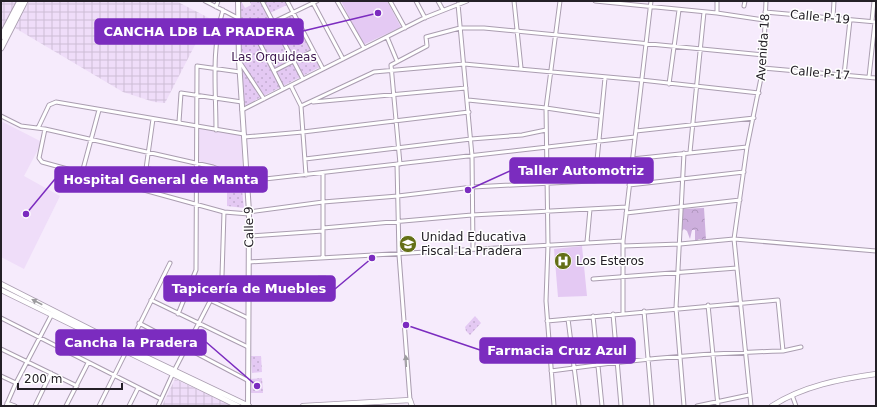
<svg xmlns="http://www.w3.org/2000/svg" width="877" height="407" font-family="'DejaVu Sans',sans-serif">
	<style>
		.built { fill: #efddf9 }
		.industrial { fill: url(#industrial-grid) }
		.grass { fill: url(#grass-dots) }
		.forest { fill: url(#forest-crowns) }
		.pitch { fill: #e4c9f3 }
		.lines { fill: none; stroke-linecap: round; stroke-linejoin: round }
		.minor-casing { stroke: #aa9db0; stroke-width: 5 }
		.tertiary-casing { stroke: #aa9db0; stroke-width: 6 }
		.secondary-casing { stroke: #aa9db0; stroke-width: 6 }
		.primary-casing { stroke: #aa9db0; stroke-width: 7 }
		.minor { stroke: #fff; stroke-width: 3 }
		.tertiary { stroke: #fff; stroke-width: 4 }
		.secondary { stroke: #fff; stroke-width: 4.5 }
		.primary { stroke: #fff; stroke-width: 5 }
		.oneway { fill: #9c9b9e }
		.labels { text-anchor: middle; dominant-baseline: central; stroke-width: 3; stroke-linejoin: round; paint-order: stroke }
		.street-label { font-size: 12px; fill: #242027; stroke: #fff }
		.park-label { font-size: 12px; fill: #3e184f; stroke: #fff }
		.poi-label { font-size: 12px; fill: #242027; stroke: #fff; text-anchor: start }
		.leader { fill: none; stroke: #7b2cbf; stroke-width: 1.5 }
		.callout-dot { fill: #7b2cbf; stroke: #fff; stroke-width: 1.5 }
		.callout { fill: #7b2cbf; stroke: #7b2cbf; stroke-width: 1.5 }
		.callout-label { font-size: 13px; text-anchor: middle; font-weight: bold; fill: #fff }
	</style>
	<defs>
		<pattern id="industrial-grid" width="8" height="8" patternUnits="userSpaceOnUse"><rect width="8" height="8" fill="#efddf9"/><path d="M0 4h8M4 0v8" fill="none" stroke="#cdbdd5"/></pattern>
		<pattern id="grass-dots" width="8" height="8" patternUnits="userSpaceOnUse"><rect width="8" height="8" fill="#e4c9f3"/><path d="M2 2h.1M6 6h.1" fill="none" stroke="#c3acd0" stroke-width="1.8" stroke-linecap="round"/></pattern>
		<pattern id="forest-crowns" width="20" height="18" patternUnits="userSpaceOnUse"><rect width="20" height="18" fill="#cdafdd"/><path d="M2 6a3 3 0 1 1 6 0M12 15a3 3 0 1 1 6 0" fill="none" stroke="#b096be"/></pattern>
	</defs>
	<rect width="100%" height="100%" fill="#f6ebfc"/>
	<!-- built -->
	<path class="built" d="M1,121l41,21 -18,34 36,20 -36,73 -23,-12z
		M199,127l42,8 2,40 -44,-14z"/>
	<!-- industrial -->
	<path class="industrial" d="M1,1h16l-16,34z
		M29,1h147l33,17 -44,85 -11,-1 -31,-10 -108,-64z
		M175,379l58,27h-71z"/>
	<!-- grass -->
	<path class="grass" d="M238,1h3l4,7 6,-3 -1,-3 11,-1 10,23 -31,14z
		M262,1h25l2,3 -19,9 4,9z
		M292,14l28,53 -76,39 -3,-66z
		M149,166l27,7 -3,20 -28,-7z
		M200,166l41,15 3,27 -17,-2v-14h-28z
		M318,275h8l1,22 -9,1z
		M475,316l6,7 -11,12 -4,-4 -1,-4z
		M251,356h10l1,16 -10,1z
		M262,378l1,15h-12l-1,-14z"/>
	<!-- forest -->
	<path class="forest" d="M704,208l2,32 -7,-1 -4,3v-12h-3l-2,9 -3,-8 -3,-2 -2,2v-22z"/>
	<!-- pitch -->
	<path class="pitch" d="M341,1h46l14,26 -38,18z
		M279,38l5,9 -15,7 -4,-8z
		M582,246l5,50 -29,1 -4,-48z"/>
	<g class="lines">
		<defs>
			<path id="minor" d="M205,1l33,17
				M262,1l41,78
				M287,1l36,68
				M312,1l31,58
				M337,1l27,47
				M390,1l15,27
				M416,1l9,17
				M438,1l5,9
				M514,1l7,67
				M595,1l122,12 47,7
				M458,4l14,152 1,93
				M744,6l1,-5
				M216,7l2,-6
				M765,12l111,10
				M717,13v-12
				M833,18l1,-17
				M872,21l2,-20
				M254,32l29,57
				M387,37l10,24
				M238,39l79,-38
				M239,61l25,38
				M763,68l113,10
				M274,71l39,-20
				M844,75l6,-55
				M869,77l6,-55
				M669,84l10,-74
				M291,86l10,20 5,69
				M468,100l78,8 14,-107
				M313,102l153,-14
				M301,106l73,-34 90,-8 177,16 118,13
				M242,110l182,-92 43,-17
				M1,116l20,10 24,3 168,38 35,14 387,-44
				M179,122l2,-29 61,9
				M38,128l11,-23 7,-3 188,32
				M45,129l-6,29 3,4 182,50 25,2
				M216,130c0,-40 -5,-81 7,-120
				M636,131l118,-13
				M244,137l59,-5 166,-20
				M690,152l14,-140
				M305,159l166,-20 51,-4 24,-5
				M632,159l115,-12
				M397,164l2,91 11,145
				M400,164l-9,-99 36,-19 -1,-9 34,-9h24l280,27
				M82,173l17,-63
				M595,181l10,-103
				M629,185l115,-13
				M143,190l10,-71
				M249,212l74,-10 75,-6 75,-9 157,-8
				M626,213l114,-13
				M323,228l149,-13 155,-8
				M249,236l74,-5
				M587,242l3,-33
				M623,246l57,-2 54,-5 142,12
				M323,258v-85
				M249,262l374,-21
				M593,279l144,-11
				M151,300l97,47
				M212,301l36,17
				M708,305l10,101
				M644,311l8,95
				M623,313v-72l28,-240
				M178,314l18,-44 1,-204 43,6
				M613,314l8,92
				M593,316l9,90
				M1,318l160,81
				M568,319l11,87
				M547,321l231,-21 5,51c-77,2 -156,9 -232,20
				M139,323l108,57
				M1,349l76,37
				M783,351l18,-4
				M1,376l15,7 36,-69
				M792,395l4,11
				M7,403l8,3
				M6,406l10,-23
				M35,406l16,-33
				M66,406l22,-43
				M99,406l71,-143
				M129,406l9,-18
				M158,406l16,-35 46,-89 2,-6 2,-64
				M554,406l-8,-105 2,-56 -2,-137 54,8
				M684,406l-8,-98 8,-155
				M697,406l52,-11
				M751,406l-17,-167 13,-92 16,-79 3,-67"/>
			<path id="tertiary" d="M238,1l1,60 10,151 -1,194"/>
			<path id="secondary" d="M1,284l126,64 122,58
				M1,290l237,116
				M303,406l107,-6 2,6
				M772,406c31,-20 68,-27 104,-32"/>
			<path id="primary" d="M1,37l19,-36
				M1,48l24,-47"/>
		</defs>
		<!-- minor casing -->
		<use href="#minor" class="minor-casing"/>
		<!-- tertiary casing -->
		<use href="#tertiary" class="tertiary-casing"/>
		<!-- secondary casing -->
		<use href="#secondary" class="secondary-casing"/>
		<!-- primary casing -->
		<use href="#primary" class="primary-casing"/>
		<!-- minor -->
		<use href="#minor" class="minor"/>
		<!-- tertiary -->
		<use href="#tertiary" class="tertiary"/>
		<!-- secondary -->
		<use href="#secondary" class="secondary"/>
		<!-- primary -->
		<use href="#primary" class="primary"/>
	</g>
	<!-- one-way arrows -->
	<defs><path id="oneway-solid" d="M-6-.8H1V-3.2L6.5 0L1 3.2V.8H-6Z"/></defs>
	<g class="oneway">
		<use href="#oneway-solid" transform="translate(37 302) rotate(-153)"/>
		<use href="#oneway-solid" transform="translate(406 361) rotate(-93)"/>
	</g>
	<!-- icons -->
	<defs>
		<symbol id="school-disc" viewBox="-11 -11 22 22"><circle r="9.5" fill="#646f17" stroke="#fff"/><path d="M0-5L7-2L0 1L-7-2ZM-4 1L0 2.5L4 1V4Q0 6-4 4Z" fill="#fff"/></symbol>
		<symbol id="hospital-disc" viewBox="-11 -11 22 22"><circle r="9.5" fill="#646f17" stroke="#fff"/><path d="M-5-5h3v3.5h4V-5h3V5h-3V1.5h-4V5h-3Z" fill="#fff"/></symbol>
	</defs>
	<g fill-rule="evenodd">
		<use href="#school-disc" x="398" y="234" width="20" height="20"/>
		<use href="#hospital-disc" x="553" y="251" width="20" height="20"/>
	</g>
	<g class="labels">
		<!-- street labels -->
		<g class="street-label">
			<text transform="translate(820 17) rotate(5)">Calle P-19</text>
			<text transform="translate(763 47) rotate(-86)">Avenida 18</text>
			<text transform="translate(820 73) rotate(5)">Calle P-17</text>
			<text transform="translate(249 227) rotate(-91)">Calle 9</text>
		</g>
		<!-- park labels -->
		<g class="park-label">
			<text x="274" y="57">Las Orquideas</text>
		</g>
		<!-- poi labels -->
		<g class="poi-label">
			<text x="421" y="237">Unidad Educativa<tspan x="421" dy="14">Fiscal La Pradera</tspan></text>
			<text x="576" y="261">Los Esteros</text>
		</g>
	</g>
	<!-- callouts -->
	<path class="leader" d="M378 13L303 31M468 190L510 171M26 214L55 179M372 258L335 289M257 386L206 342M406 325L480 350"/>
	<g class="callout-dot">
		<circle cx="378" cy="13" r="4"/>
		<circle cx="468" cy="190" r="4"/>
		<circle cx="26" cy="214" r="4"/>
		<circle cx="372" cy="258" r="4"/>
		<circle cx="257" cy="386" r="4"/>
		<circle cx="406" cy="325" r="4"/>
	</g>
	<g class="callout">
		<rect x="95" y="19" width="208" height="25" rx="4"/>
		<rect x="510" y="158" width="143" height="25" rx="4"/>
		<rect x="55" y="167" width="212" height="25" rx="4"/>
		<rect x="164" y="276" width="171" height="25" rx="4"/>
		<rect x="56" y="330" width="150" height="25" rx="4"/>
		<rect x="480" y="338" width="155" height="25" rx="4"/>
	</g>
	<g class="callout-label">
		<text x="199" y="36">CANCHA LDB LA PRADERA</text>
		<text x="581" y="175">Taller Automotriz</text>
		<text x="161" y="184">Hospital General de Manta</text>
		<text x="249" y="293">Tapicería de Muebles</text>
		<text x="131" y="347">Cancha la Pradera</text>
		<text x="557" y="355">Farmacia Cruz Azul</text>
	</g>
	<!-- border -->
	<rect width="877" height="407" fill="none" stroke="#242027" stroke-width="4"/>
	<!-- scale -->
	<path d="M18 383v6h104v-6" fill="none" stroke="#242027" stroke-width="2"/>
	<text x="24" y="383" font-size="12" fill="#242027" stroke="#ffffff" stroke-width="3" paint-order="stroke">200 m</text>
</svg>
